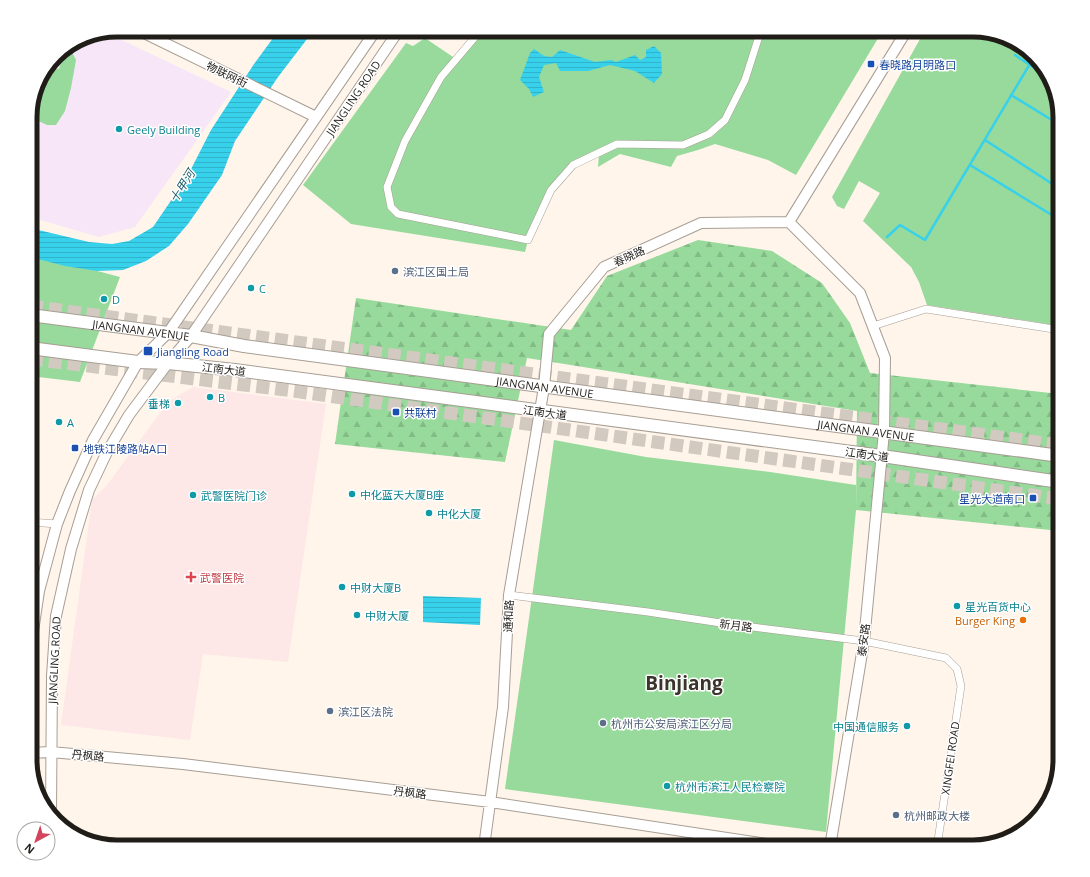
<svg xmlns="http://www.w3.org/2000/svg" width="1090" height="877" font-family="'Open Sans','Noto Sans SC',sans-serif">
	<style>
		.commercial { fill: #f7e6f8 }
		.medical { fill: #fde7e7 }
		.grass { fill: #97da9b }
		.forest { fill: url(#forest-firs) }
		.water { fill: url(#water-rules) }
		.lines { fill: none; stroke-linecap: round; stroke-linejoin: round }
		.stream { stroke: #37d1ec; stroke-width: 2.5 }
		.highway-tunnel { stroke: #d2cac1; stroke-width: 13; stroke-dasharray: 13 6; stroke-linecap: butt }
		.street-casing { stroke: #a79e94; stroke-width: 8 }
		.secondary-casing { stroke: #a79e94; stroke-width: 12 }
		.primary-casing { stroke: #a79e94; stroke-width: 14 }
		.street { stroke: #fff; stroke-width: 7 }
		.secondary { stroke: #fff; stroke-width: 10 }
		.primary { stroke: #fff; stroke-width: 12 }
		.transit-dot { fill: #1a4fb4; stroke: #fff; stroke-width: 1.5 }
		.culture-dot { fill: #0f9aa8; stroke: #fff; stroke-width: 1.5 }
		.service-dot { fill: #5c6f8a; stroke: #fff; stroke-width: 1.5 }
		.health-dot { fill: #e0444e; stroke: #fff; stroke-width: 1.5 }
		.food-dot { fill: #e8710a; stroke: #fff; stroke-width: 1.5 }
		.labels { text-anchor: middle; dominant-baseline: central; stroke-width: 3; stroke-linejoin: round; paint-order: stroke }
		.transit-label { font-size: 11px; fill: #164399; stroke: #fff; text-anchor: start }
		.street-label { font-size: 11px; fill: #201d19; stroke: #fff }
		.culture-label { font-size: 11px; fill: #0d838f; stroke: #fff; text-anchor: start }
		.service-label { font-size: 11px; fill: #4e5e75; stroke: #fff; text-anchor: start }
		.health-label { font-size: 11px; fill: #be3a42; stroke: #fff; text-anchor: start }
		.food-label { font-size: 11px; fill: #c56008; stroke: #fff; text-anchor: end }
		.water-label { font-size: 12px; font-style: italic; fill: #235e6a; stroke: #fff }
		.town-label { font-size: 19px; font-weight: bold; fill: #3b342c; stroke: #fff }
		.rim { fill: none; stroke: #201d19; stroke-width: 5 }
	</style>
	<defs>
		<pattern id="forest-firs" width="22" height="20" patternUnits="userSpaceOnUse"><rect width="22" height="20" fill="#97da9b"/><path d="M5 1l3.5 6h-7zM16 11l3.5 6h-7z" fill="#82bb85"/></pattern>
		<pattern id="water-rules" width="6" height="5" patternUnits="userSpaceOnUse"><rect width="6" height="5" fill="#37d1ec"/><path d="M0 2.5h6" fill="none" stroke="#30b3ca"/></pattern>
	</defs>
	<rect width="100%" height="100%" fill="#fff5eb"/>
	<!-- commercial -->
	<path class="commercial" d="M105,32l126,60 -96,135 -36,10 -69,-20v-106l9,-32 21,-27 24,-15z"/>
	<!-- medical -->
	<path class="medical" d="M193,387l133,17 -38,258 -85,-8 -13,86 -129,-15 31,-225 15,-15 61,-83z"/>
	<!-- grass -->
	<path class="grass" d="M454,30h429l-87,145 -28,-15 -53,-16 -17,6 -21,6 -6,11 -51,-13 -22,13 1,-14 -26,12 -22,25 -23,50 -3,12 -174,-28 -48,-39 103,-142 7,3 12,-8 31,21 15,-18z
		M925,30h48l28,5 29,17 21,27 9,38v209l-133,-21 -8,-23 -8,-15 -48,-46 17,-28 -21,-12 -15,28 -7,-3 -5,-9z
		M65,49l6,1 5,10 -5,28 -6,23 -9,14h-9l-17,-8v-6l9,-32 10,-13 10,3z
		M30,253l90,24 -40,105 -50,-6z
		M554,440l92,17 124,15 86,13v25l-30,322 -321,-43z"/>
	<!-- forest -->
	<path class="forest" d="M698,240l74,11 50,32 28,40 20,50 190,21v137l-204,-21 1,-99 -330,-53 -22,104 -170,-18 21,-146 215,32 36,-54z"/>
	<!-- water -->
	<path class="water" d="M279,30h35l-36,47 -43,64 -13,34 -34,49 -19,22 -23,15 -23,9 -26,1 -32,-5 -35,-9v-29l59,14 23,2 17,-3 24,-14 34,-50 24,-47 43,-66z
		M654,46l7,7 1,21 -8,9 -19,-12 -25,-6 -22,6h-28l-4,-8 -12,2 -5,12 5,15 -11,5 -4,-8 -9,-9 10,-27 4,-4 10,7 8,1 8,-7 35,12 16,-2 5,2 19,-7 5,5 6,-3v-7z
		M423,596l58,2 -1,27 -57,-3z"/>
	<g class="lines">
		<!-- stream -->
		<path class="stream" d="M1015,55l36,24
			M1011,95l49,30
			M985,140l75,49
			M970,165l90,55
			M887,237l13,-12 25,15 109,-183"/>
		<!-- highway-tunnel -->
		<path class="highway-tunnel" d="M30,306l1030,139
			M30,359l263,32 767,108"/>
		<defs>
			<path id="street" d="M481,30l-40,47 -36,64 -18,46 4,20 7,7 130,26 23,-50 22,-25 44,-21 66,1 26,-11 16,-14 20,-40 16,-50
				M873,326l53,-17 134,21
				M30,522l27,2
				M509,595l139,17 73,11 143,18 82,17 11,11 4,17 -24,161"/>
			<path id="secondary" d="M138,30l178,87
				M789,222l118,-192
				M30,680l2,-42 7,-47 18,-67 13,-33 23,-51 45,-78 30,-29 208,-303
				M30,736l2,34
				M30,753l21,-1 132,12 307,38 297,45
				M51,813l1,-137 4,-60 15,-67 18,-59 18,-38 22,-37 39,-52 23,-27 208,-306
				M484,847l19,-140 6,-112 35,-208 5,-53 55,-67 97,-44 88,-1 71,71 25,65 -1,74 -20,209 -34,206"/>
			<g id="primary">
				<path id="s1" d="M30,315l161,21 53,10 816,110"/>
				<path d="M30,348l108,14 30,1 67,7 647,86 178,26"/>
			</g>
		</defs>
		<!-- street casing -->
		<use href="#street" class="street-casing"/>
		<!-- secondary casing -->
		<use href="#secondary" class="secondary-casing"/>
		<!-- primary casing -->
		<use href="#primary" class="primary-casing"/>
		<!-- street -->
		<use href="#street" class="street"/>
		<!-- secondary -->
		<use href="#secondary" class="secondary"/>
		<!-- primary -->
		<use href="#primary" class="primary"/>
	</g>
	<!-- markers -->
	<g class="transit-dot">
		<rect x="867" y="60" width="8" height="8" rx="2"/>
		<rect x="143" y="346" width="10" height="10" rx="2"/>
		<rect x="392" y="408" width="8" height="8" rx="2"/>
		<rect x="71" y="444" width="8" height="8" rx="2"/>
		<rect x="1029" y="494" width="8" height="8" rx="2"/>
	</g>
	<g class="culture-dot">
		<circle cx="119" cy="129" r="4"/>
		<circle cx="251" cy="288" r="4"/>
		<circle cx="104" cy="299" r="4"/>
		<circle cx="210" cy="397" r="4"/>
		<circle cx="178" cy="403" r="4"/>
		<circle cx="59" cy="422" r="4"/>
		<circle cx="352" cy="494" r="4"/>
		<circle cx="193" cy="495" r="4"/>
		<circle cx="429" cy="513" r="4"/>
		<circle cx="342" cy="587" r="4"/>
		<circle cx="957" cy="606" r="4"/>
		<circle cx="357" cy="615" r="4"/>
		<circle cx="907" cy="726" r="4"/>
		<circle cx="667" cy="786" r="4"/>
	</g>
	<g class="service-dot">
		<circle cx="395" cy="271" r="4"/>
		<circle cx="330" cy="711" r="4"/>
		<circle cx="603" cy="723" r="4"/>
		<circle cx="896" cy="815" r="4"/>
	</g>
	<path class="health-dot" d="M189 571h4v4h4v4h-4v4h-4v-4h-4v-4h4z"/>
	<circle class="food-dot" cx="1023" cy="620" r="4"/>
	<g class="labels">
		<!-- transit labels -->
		<g class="transit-label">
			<text x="879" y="64">春晓路月明路口</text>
			<text x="157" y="351">Jiangling Road</text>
			<text x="404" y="412">共联村</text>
			<text x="83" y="448">地铁江陵路站A口</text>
			<text x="1025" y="498" text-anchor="end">星光大道南口</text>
		</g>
		<!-- street labels -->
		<g class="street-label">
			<text transform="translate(227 74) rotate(26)">物联网街</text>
			<text transform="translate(353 98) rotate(-56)">JIANGLING ROAD</text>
			<text transform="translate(629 256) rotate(-24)">春晓路</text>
			<text stroke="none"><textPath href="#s1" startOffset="112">JIANGNAN AVENUE</textPath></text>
			<text transform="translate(224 369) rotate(7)">江南大道</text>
			<text stroke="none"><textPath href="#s1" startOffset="520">JIANGNAN AVENUE</textPath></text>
			<text transform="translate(545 412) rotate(8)">江南大道</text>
			<text stroke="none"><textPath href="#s1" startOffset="844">JIANGNAN AVENUE</textPath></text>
			<text transform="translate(867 454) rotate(8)">江南大道</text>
			<text transform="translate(508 616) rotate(-87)">通和路</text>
			<text transform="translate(736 625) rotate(7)">新月路</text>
			<text transform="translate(863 640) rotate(-83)">泰安路</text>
			<text transform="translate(54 660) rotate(-87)">JIANGLING ROAD</text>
			<text transform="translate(88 755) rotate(5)">丹枫路</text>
			<text transform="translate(950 758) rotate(-82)">XINGFEI ROAD</text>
			<text transform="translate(410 792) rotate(7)">丹枫路</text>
		</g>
		<!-- culture labels -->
		<g class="culture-label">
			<text x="127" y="129">Geely Building</text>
			<text x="259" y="288">C</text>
			<text x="112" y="299">D</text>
			<text x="218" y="397">B</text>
			<text x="170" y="403" text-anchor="end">垂梯</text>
			<text x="67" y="422">A</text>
			<text x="360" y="494">中化蓝天大厦B座</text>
			<text x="201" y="495">武警医院门诊</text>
			<text x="437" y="513">中化大厦</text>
			<text x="350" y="587">中财大厦B</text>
			<text x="965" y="606">星光百货中心</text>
			<text x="365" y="615">中财大厦</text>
			<text x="899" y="726" text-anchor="end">中国通信服务</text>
			<text x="675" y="786">杭州市滨江人民检察院</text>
		</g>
		<!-- service labels -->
		<g class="service-label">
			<text x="403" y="271">滨江区国土局</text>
			<text x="338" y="711">滨江区法院</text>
			<text x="611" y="723">杭州市公安局滨江区分局</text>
			<text x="904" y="815">杭州邮政大楼</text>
		</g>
		<!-- health labels -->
		<g class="health-label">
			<text x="200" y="577">武警医院</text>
		</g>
		<!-- food labels -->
		<g class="food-label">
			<text x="1015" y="620">Burger King</text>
		</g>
		<!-- water labels -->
		<g class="water-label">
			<text transform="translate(182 186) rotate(-58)">十甲河</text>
		</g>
		<!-- town labels -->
		<g class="town-label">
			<text x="684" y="683">Binjiang</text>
		</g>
	</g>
	<!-- crop -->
	<path d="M0 0H1090V877H0ZM117 37H973A80 80 0 0 1 1053 117V760A80 80 0 0 1 973 840H117A80 80 0 0 1 37 760V117A80 80 0 0 1 117 37Z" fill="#fff" fill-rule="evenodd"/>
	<path class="rim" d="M117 37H973A80 80 0 0 1 1053 117V760A80 80 0 0 1 973 840H117A80 80 0 0 1 37 760V117A80 80 0 0 1 117 37Z"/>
	<!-- north arrow -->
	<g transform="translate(36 841) rotate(220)"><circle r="19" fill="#ffffff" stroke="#a6a5a3"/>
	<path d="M0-3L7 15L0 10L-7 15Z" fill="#d3435c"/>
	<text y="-6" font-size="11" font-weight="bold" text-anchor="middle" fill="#201d19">N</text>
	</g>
</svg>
